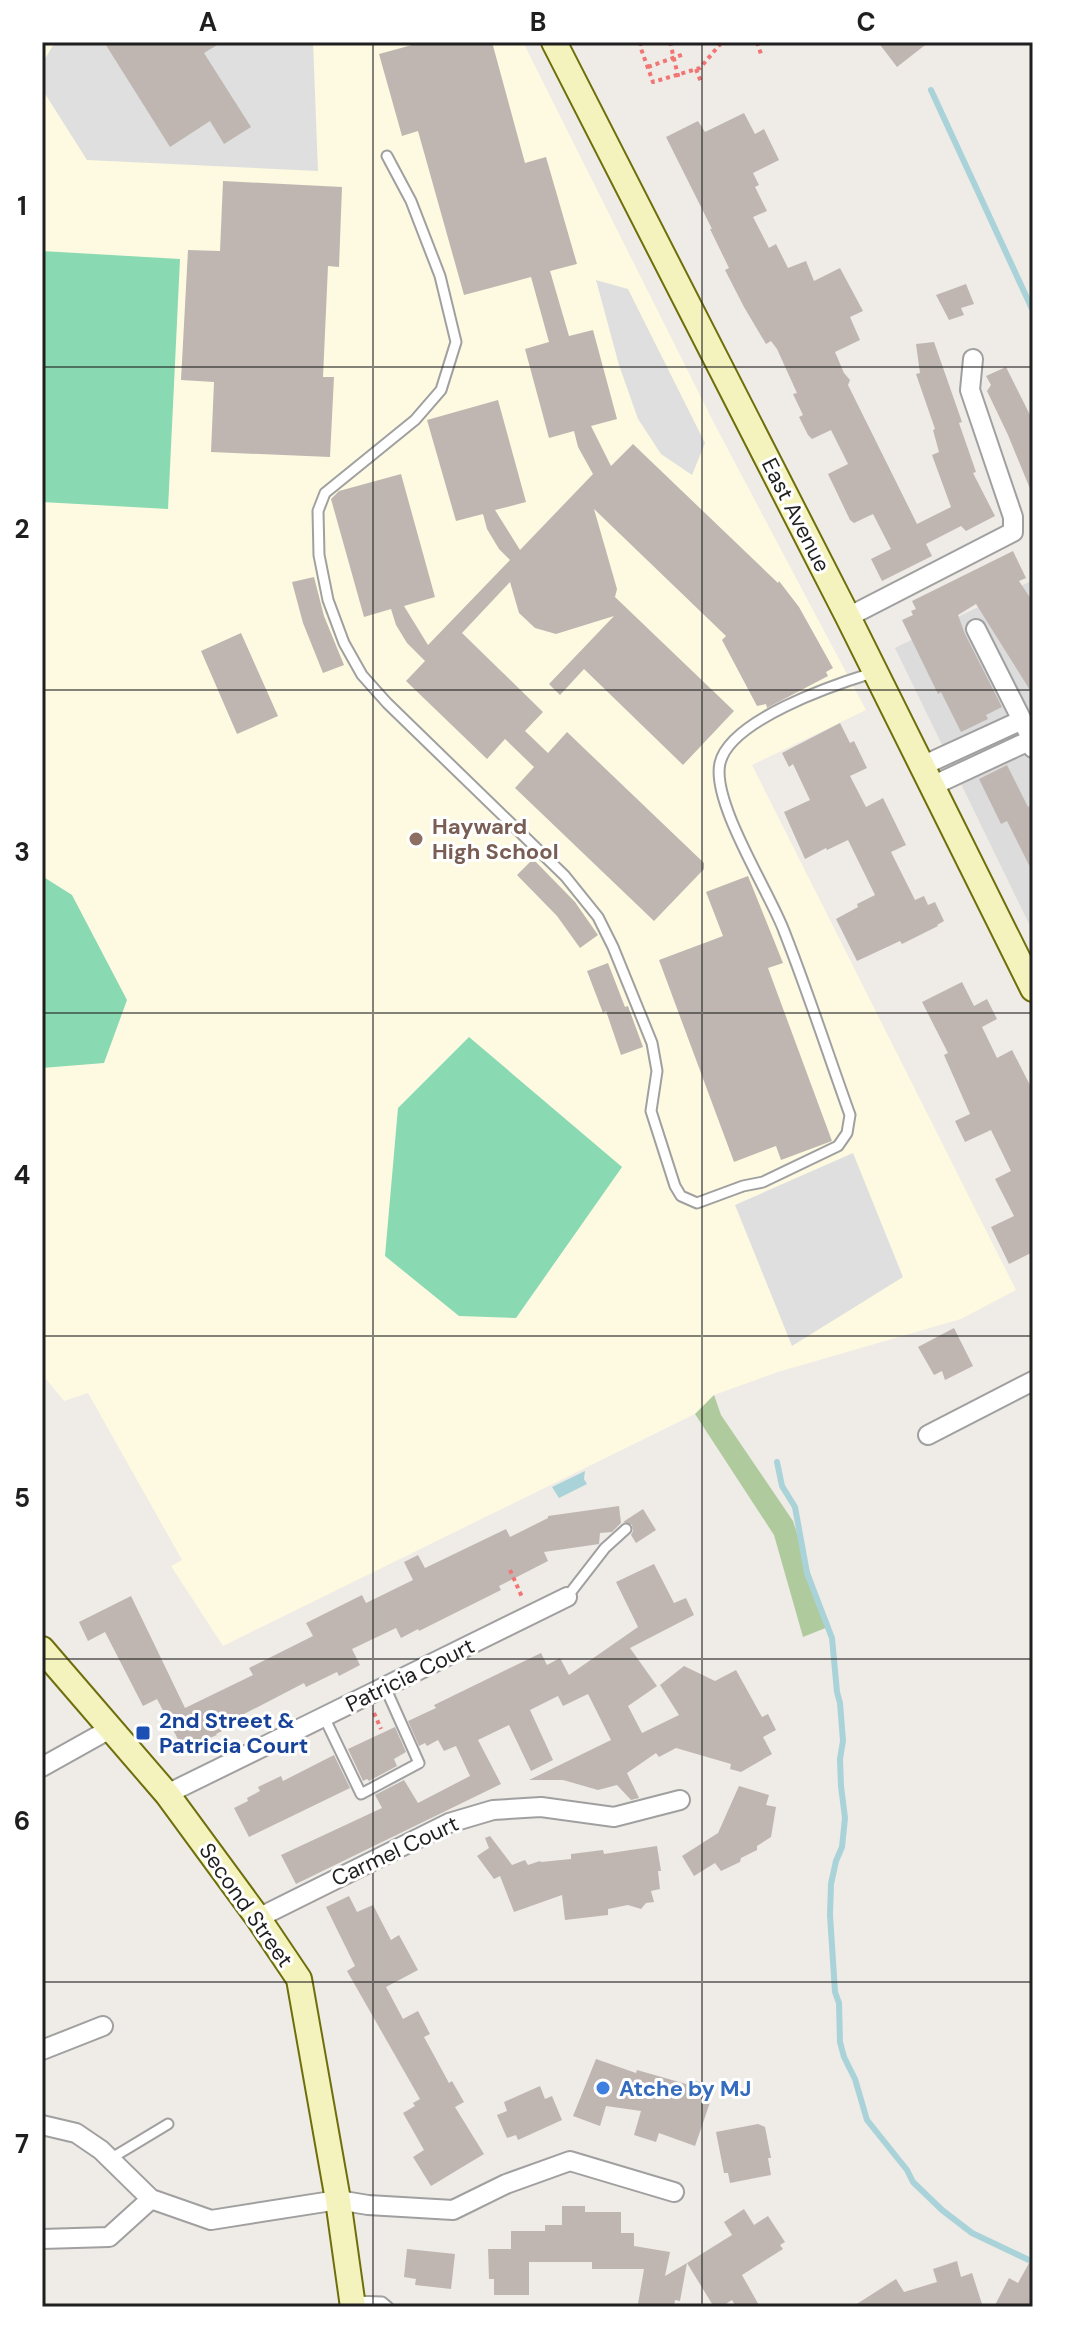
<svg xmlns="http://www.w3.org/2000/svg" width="1075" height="2349" font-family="'DM Sans',sans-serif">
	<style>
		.residential { fill: #dddcdc }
		.education { fill: #fdfae1 }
		.forest { fill: #afcb9d }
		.pitch { fill: #89d9b2 }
		.parking { fill: #dfdfdf }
		.water { fill: #a9d3d9 }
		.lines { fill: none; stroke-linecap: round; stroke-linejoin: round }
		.stream { stroke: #a9d3d9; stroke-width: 6 }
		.building { fill: #bfb6b2 }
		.lane-casing { stroke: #a0a0a0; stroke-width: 13 }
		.street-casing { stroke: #a0a0a0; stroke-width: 22 }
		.secondary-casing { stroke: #6e6f0c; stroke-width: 28 }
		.path { stroke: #f07675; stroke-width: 4; stroke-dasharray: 4 4; stroke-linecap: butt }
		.lane { stroke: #fff; stroke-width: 9 }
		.street { stroke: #fff; stroke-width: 18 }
		.secondary { stroke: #f5f3bd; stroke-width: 24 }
		.grid { fill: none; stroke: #1f1f1f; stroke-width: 2; stroke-opacity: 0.55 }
		.education-dot { fill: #8d6e63; stroke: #fff; stroke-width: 3 }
		.transit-dot { fill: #1a4fb4; stroke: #fff; stroke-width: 3 }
		.shop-dot { fill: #3f7fe0; stroke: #fff; stroke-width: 3 }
		.labels { text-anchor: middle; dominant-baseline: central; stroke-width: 6; stroke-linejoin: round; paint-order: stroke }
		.street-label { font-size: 22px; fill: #1f1f1f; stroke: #fff }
		.education-label { font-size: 22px; font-weight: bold; fill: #785e54; stroke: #fff; text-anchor: start }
		.transit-label { font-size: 22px; font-weight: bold; fill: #164399; stroke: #fff; text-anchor: start }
		.shop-label { font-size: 22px; font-weight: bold; fill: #366cbe; stroke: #fff; text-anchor: start }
		.neatline { fill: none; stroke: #1f1f1f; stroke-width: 3 }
		.grid-label { font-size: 26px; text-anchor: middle; font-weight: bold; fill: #1f1f1f }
	</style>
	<rect width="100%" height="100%" fill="#efebe6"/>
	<!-- residential -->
	<path class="residential" d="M1033,580v352l-138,-284z"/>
	<!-- education -->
	<path class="education" d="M42,42h481l191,381 152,287 -114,55 264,525 -55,29 -183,53 -64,23 -19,19 -472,232 -52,-80 11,-6 -94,-167 -24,8 -22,-27z"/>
	<!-- forest -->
	<path class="forest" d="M714,1395l7,20 72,106 35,106 -25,10 -29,-102 -79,-121z"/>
	<!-- pitch -->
	<path class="pitch" d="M42,251l138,8 -12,250 -126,-7z
		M42,876l30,19 55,105 -23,63 -62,5z
		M469,1037l153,130 -106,151 -57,-2 -74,-60 13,-148z"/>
	<!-- parking -->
	<path class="parking" d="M55,42h258l5,129 -231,-11 -45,-71v-25z
		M596,280l32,9 77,154 -13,32 -31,-21 -23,-35 -19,-54z
		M853,1153l50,124 -111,69 -57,-141z"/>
	<!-- water -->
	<path class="water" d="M585,1471l-1,8 3,5 -28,14 -7,-11z"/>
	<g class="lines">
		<!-- stream -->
		<path class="stream" d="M931,90l102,221
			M777,1462l5,24 13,21 12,66 25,65 5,54 3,11 3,38 -3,18 1,27 4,32 -3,29 -6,14 -5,23 -1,31 5,77 4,11 1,39 4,15 11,22 12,41 40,50 6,12 29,28 30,23 61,29"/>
	</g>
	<!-- building -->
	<path class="building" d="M104,42h118l-18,11 47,74 -27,17 -14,-23 -40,26z
		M423,42h69l33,121 21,-6 31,107 -27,7 19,65 24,-6 24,89 -26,7 20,40 22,-22 145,139 1,-2 20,26 34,61 -7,4 2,4 -61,32 -1,-4 -9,2 -35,-66 4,-4 -132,-127 23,80 -2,8 119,114 -51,54 -99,-96 -24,26 -11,-11 65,-68 -58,18 -21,-6 -16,-15 -9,-31 -48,51 81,79 -18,19 23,22 19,-21 137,131v6l-50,52 -139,-133 19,-21 -29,-28 -18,20 -81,-78 19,-20 -18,-18 -11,-18 -5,-16 -27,8 -33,-118 8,-8 62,-17 34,123 -31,9 24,39 82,-85 -11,-11 -12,-20 -4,-15 -27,7 -29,-101 71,-20 28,102 -31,8 25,40 73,-76 -15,-27 -4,-16 -25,7 -24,-89 24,-7 -18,-65 -67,18 -46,-164 -16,5 -23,-82z
		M878,42h51l-32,25z
		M744,113l11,21 9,-5 15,31 -26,13 6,12 -4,2 12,24 -14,6 16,31 7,-4 12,24 18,-7 8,20 26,-13 23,43 -13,6 10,23 -25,12 9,21 6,7 -2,5 69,139 34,-17 -19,-52 7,-3 -6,-22 2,-1 -19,-55 4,-1 -4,-29 18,-2 28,80 -3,1 17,49 -3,1 22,43 -29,15 -5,-5 -35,18 6,12 -50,25 -11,-22 20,-10 -18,-35 -19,9 -4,-3 -22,-46 20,-10 -17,-34 -19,9 -4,-4 -9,-18 4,-2 -10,-21 4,-1 -20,-44 -6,-8 -5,3 -22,-37 -19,-37 4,-2 -19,-39h2l-46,-92 32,-16 7,11z
		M223,181l119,6 -3,80 -11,-1 -5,111h11l-4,80 -119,-5 3,-70 -33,-2 7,-130 32,1z
		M966,284l8,20 -13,4 3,7 -15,5 -13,-25z
		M1006,367l27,54v75l-25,-61 -21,-44 4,-6 -5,-9z
		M1013,551l13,27 -7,3 14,21v93l-57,-91 -18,11 7,19 37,73 -16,8 2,4 -27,13 -20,-40 -3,2 -36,-74 11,-5 -2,-4 5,-2 -4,-8z
		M314,577l10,39 20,49 -21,8 -20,-50 -11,-41z
		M241,633l37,83 -41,18 -36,-83z
		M840,723l10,20 4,-2 13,27 -17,8 16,31 17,-9 23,47 -15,7 24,48 9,-4 4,9 7,-3 9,19 -7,4 1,1 -36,18 -2,-3 -43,20 -21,-42 22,-12 -1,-3 18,-9 -27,-55 -21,10 -1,-2 -21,11 -21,-47 26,-12 -17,-36 -4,3 -7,-14z
		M1007,765l21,42 5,-3v69l-26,-52 -6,3 -22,-45z
		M533,859l42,43 23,33 -18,13 -23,-32 -40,-41z
		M748,876l35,87 -15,5 64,173 -51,19 -5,-14 -42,16 -75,-202 64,-24 -17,-44z
		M608,963l17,44 3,-1 15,41 -22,8 -15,-44 -3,2 -16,-42z
		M962,982l12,24 13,-7 10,20 -15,8 15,31 15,-8 21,41v161l-24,12 -18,-37 23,-11 -19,-37 16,-8 -20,-41 -26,12 -10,-21 15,-7 -26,-59 4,-2 -26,-51z
		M954,1328l19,38 -28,14 -3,-9 -8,4 -16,-28z
		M619,1506l2,17 -9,9 -12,1 -1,11 -55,8 4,9 -49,25 2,4 -82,41 -1,-2 -17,9 -5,-10 -44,21 8,16 -21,11 -2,-4 -31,15 -2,-4 -85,44 3,4 -6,3 1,1 -34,14 -26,-50 -14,7 -38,-74 -17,9 -9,-19 52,-26 54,112 68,-33 -4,-7 64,-32 -7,-13 56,-28 4,8 47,-23 -9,-18 14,-7 7,13 81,-39 4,8 38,-19v-2z
		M643,1509l13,21 -20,13 -5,-8 2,-4 -1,-6 -9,-3z
		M654,1564l20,39 12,-5 8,17 -64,33 27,38 -29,20 14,27 37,-18 -19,-30 24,-19 31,15 21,-11 26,47 6,-3 8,16 -13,7 9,17 -31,18 -11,-3 1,-5 -55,-16 -17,9 -3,-4 -29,20 12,25 -8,2 -14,-15 -19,5 -35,-10h-34l82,-40 -23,-46 -25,12 -5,-10 -28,14 23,50 -22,11 -22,-46 -31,15 23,44 -205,100 -15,-29 101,-47 -7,-13 29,-15 14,23 52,-27 -14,-30 -12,5 -6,-11 -11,6 -2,-3 -6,3 -11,-25 28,-13 -2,-3 107,-52 6,12 13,-7 9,17 69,-48 -22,-45z
		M395,1727l11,25 -12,7 3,7 -28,15 -2,-2 -4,2 -15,-32z
		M334,1755l16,33 -101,49 -15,-29 14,-7 -1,-3 13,-7 -2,-4 23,-11 2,5z
		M739,1786l30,9 -3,10 10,2 -5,30 -14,9v4l-16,8 -1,4 -19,9 -6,-8 -21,13 -12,-20 36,-23z
		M490,1836l22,29 13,-5 3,5 12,-4 1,1 30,-3v-5l32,-4 1,4 53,-8 4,25h-3l2,18 -9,2 3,11 -8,1 -5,6 -13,-4 -20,4v6l-43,5 -3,-25 -48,17 -14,-36 -6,3 -17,-23 12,-8 -4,-10z
		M349,1896l8,16 16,-7 18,35 8,-5 19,35 -32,17 17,32 15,-8 12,23 -6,3 25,46 3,-2 12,21 -9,5 29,47 -53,32 -18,-29 11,-7 -21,-37 12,-7 -2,-3 7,-4 -73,-128 8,-5 -29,-59z
		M596,2059l40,14 1,-3 49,14 2,-6 27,10 -20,58 -36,-13 -3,9 -22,-7 7,-24 -35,-5 -6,20 -27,-10z
		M540,2086l5,13 7,-3 10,24 -44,20 -2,-5 -9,3 -10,-23 10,-4 -3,-9z
		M758,2124l7,3 6,31h-3l3,17 -41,8 -2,-10h-4l-8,-41z
		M562,2206h23v6h36v21h13v13l36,6 -5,24 22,-13 -7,38 -5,-1 -1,7 -36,-3 6,-35h-52v-7h-63v33h-35v-16h-5l-1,-30h23v-18h34v-6h17z
		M744,2209l10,16 14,-9 17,26 -5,3 3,4 -41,26 18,32h-24l-4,-7 -11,7h-7l-27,-44 45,-28 -8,-13z
		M407,2249l48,5 -4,35 -36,-4 1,-6 -12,-2z
		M1033,2256v51h-39l15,-29 9,5z
		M957,2261l4,16 11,-4 11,34h-131l44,-28 8,13 33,-10 -4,-13z"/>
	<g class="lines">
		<defs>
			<path id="lane" d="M387,156l24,45 29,75 16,66 -15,48 -26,30 -90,73 -7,18 1,44 9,45 16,43 18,32 25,28 178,173 33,41 15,30 39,96 5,28 -6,40 24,75 6,10 16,7 46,-17 20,-4 75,-36 9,-13 3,-18c-22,-61 -42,-123 -66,-184 -15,-40 -73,-129 -64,-168 10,-43 113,-78 152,-90
				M567,1597l38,-49 21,-19
				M324,1717l37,77 58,-31 -34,-76
				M110,2159l58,-35
				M353,2301l29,1 6,5"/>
			<path id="street" d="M848,617l165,-85v-15l-43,-127 3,-31
				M976,629l52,103 5,16
				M922,766l100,-46
				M932,786l99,-46
				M928,1435l105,-54
				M42,1767l68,-38
				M167,1794l400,-197
				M258,1918l191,-95 44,-13 48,-3 73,10 66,-17
				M42,2050l61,-24
				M42,2125l34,8 25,17 50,49 60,21 127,-20 30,5 85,5 53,-26 64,-23 104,31
				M42,2239l67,-2 42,-38"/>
			<path id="secondary" d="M554,42l294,575 185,372
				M42,1649l125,145 91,124 41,61 39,221 15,107"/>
		</defs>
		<!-- lane casing -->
		<use href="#lane" class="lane-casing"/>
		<!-- street casing -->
		<use href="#street" class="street-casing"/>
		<!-- secondary casing -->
		<use href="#secondary" class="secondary-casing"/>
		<!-- path -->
		<path class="path" d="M641,42l-1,4 13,36 47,-14 22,-26
			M670,42l9,38
			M757,42l4,12
			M648,67l36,-13
			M696,69l5,13
			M510,1570l12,27
			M374,1713l7,16"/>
		<!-- lane -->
		<use href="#lane" class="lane"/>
		<!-- street -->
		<use href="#street" class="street"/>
		<!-- secondary -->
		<use href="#secondary" class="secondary"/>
	</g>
	<!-- grid -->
	<path class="grid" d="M373,42v2265M702,42v2265M42,367h991M42,690h991M42,1013h991M42,1336h991M42,1659h991M42,1982h991"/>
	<!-- markers -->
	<circle class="education-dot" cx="416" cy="839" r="8"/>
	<rect class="transit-dot" x="135" y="1725" width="16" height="16" rx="4"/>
	<circle class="shop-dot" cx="603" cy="2088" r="8"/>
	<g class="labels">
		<!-- street labels -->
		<g class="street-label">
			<text transform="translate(796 515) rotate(63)">East Avenue</text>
			<text transform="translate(410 1675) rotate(-26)">Patricia Court</text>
			<text transform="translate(395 1851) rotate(-25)">Carmel Court</text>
			<text transform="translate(246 1905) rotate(55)">Second Street</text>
		</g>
		<!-- education labels -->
		<g class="education-label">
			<text x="432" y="826">Hayward<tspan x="432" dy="25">High School</tspan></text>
		</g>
		<!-- transit labels -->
		<g class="transit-label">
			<text x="159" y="1720">2nd Street &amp;<tspan x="159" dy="25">Patricia Court</tspan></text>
		</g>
		<!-- shop labels -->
		<g class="shop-label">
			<text x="619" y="2088">Atche by MJ</text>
		</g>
	</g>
	<!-- border -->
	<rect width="1075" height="2349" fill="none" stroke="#ffffff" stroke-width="88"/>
	<rect x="44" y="44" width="987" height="2261" class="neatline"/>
	<g class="grid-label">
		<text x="208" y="31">A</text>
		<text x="538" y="31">B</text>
		<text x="866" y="31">C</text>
		<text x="22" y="215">1</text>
		<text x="22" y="538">2</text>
		<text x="22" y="861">3</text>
		<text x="22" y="1184">4</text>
		<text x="22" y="1507">5</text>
		<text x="22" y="1830">6</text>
		<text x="22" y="2153">7</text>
	</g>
</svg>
